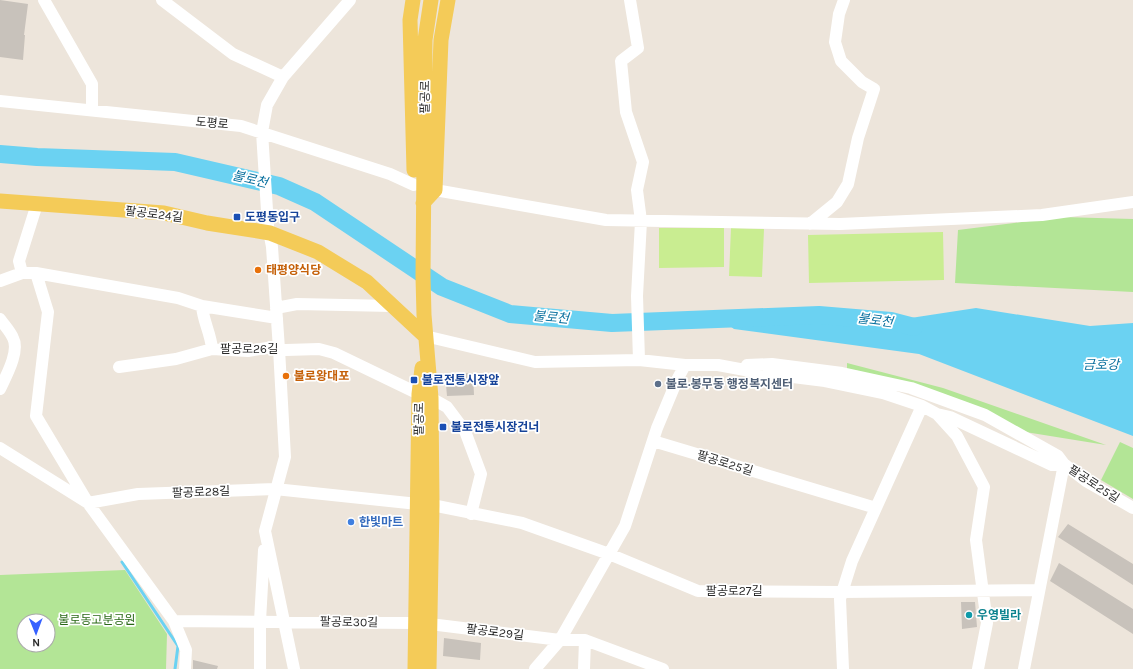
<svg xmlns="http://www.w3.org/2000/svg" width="1133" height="669" font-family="Karla,'Noto Sans KR',sans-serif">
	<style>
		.green { fill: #b3e596; fill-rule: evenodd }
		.pitch { fill: #c9ed91 }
		.water { fill: #6bd2f2 }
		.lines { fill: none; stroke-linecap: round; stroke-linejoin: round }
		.stream { stroke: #6bd2f2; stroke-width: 3 }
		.river { stroke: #6bd2f2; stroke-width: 18 }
		.building { fill: #c8c2bb }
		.minor { stroke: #fff; stroke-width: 12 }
		.major { stroke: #f4cb58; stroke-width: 15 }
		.transit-dot { fill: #1a4fb4; stroke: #fff; stroke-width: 1.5 }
		.food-dot { fill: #e8710a; stroke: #fff; stroke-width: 1.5 }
		.service-dot { fill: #5c6f8a; stroke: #fff; stroke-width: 1.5 }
		.shop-dot { fill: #3f7fe0; stroke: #fff; stroke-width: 1.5 }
		.culture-dot { fill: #0f9aa8; stroke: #fff; stroke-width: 1.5 }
		.labels { text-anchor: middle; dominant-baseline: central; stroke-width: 3.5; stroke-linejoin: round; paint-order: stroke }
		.street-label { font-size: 12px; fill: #2a2a2a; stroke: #fff }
		.transit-label { font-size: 12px; font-weight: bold; fill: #164399; stroke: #fff; text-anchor: start }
		.food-label { font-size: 12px; font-weight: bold; fill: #c56008; stroke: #fff; text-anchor: start }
		.service-label { font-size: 12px; font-weight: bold; fill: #4e5e75; stroke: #fff; text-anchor: start }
		.shop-label { font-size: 12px; font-weight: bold; fill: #366cbe; stroke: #fff; text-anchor: start }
		.culture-label { font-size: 12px; font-weight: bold; fill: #0d838f; stroke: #fff; text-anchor: start }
		.park-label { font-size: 12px; fill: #2b6918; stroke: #fff }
		.water-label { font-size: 13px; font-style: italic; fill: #09709e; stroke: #fff }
	</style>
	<rect width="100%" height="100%" fill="#ede5db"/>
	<!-- green -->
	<path class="green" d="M1062,217l71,2v73l-178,-9 3,-53z
		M847,363l96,25 163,57 -99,-16 -24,-17 -136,-40z
		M1120,442l13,6v51l-32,-19z
		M125,570l42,64 -1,35h-166v-94zM24,621h24v24h-24z"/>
	<!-- pitch -->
	<path class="pitch" d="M659,228h65v39l-65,1z
		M731,228l33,1 -2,48 -33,-1z
		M943,232l1,48 -135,3 -1,-48z"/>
	<!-- water -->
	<path class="water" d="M976,308l114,18 43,-3v113l-214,-82 -185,-25 -15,-11 100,-3 72,6z"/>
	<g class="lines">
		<!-- stream -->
		<path class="stream" d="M122,562l56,84 -3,23"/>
		<!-- river -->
		<path class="river" d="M0,154l37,3 138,5 104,24 36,16 127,85 68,27 102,9 207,-8 72,6 23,6"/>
	</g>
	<!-- building -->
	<path class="building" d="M0,0l28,4 -4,31h1l-2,25 -23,-3z
		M473,373l1,22 -27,1 -2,-22z
		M1068,524l65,40v21l-75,-48z
		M1059,563l74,46v25l-83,-53z
		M961,602h14l2,25 -15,2z
		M444,638l37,5 -1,17 -37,-4z
		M193,660l25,6 -1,3h-24z"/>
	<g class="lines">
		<!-- minor -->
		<path class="minor" d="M44,0l48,84v26
			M162,0l71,54 50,23
			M630,0l8,48 -17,13 5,51 17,50 -6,28 4,31 -4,75 2,64
			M0,101l241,25 149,48 24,11
			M435,190l171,30 234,4 202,-9 91,-13
			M810,224l27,-22 11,-18 10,-46 16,-49 -12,-7 -21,-21 -6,-19 4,-28 5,-14
			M22,273l-3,-12 18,-57
			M36,273l142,25 24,8 75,12
			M0,281l22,-8h14l12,39 -12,104 52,87 86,118 12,29 -1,19
			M202,306c1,15 9,28 10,43
			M276,308l21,-4 95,2
			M0,319c4,6 10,12 13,19 7,13 -7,38 -13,51
			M425,336l110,26 104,-2 46,5h33l43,8 64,8 58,12 39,13 15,8 13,3 102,48 12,-1 22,17 47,27
			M747,365l25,-1 70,9 69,15 74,27 73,41 6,8 -40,205
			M119,367l57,-8 36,-10 36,2 25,-4 13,3 33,-1 15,4 85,41
			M431,398l16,9 18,24 16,43 -10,40
			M937,414l20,22 27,51 -8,53 11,83 -9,46
			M653,441l223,67
			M0,448l88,55 50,-9 137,-5 143,15
			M432,505l90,18 87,31 89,37 144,1 197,-2
			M174,621l242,2
			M430,624l130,16h25l78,29
			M260,669v-48l4,-71
			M294,669l-29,-138 20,-74 -6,-108 -7,-102 -4,-21 -6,-94 5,-27 16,-28 67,-77
			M535,669l25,-29 65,-114 32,-98 20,-48 8,-15
			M584,669l1,-29
			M843,669l-3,-70 12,-38 70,-155"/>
		<!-- major -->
		<path class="major" d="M413,0l-3,20 4,150
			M0,201l164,12 43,10 63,10 48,19 49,30 58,54
			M423,203l12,-13 6,-150 7,-40
			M415,669l4,-275 3,-26
			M429,669l3,-164 -1,-107 -7,-83 -1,-38 2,-237 6,-40"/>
	</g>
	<!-- markers -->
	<g class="transit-dot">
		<rect x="233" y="213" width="8" height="8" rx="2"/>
		<rect x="410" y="376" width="8" height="8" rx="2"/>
		<rect x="439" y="423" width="8" height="8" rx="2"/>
	</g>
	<g class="food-dot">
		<circle cx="258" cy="270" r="4"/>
		<circle cx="286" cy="376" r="4"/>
	</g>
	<circle class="service-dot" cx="658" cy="384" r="4"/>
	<circle class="shop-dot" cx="351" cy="522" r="4"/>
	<circle class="culture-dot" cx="969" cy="615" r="4"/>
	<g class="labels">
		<!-- street labels -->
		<g class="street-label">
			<text transform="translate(425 97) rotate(-89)">팔공로</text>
			<text transform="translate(212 123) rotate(5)">도평로</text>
			<text transform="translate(154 214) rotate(7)">팔공로24길</text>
			<text x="249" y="349">팔공로26길</text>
			<text transform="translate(419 419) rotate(-89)">팔공로</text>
			<text transform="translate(725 463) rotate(17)">팔공로25길</text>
			<text transform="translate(1094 484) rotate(33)">팔공로25길</text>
			<text transform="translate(201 492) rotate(-2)">팔공로28길</text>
			<text x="734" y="591">팔공로27길</text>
			<text transform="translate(349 622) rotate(1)">팔공로30길</text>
			<text transform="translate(495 632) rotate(7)">팔공로29길</text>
		</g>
		<!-- transit labels -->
		<g class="transit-label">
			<text x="245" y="217">도평동입구</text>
			<text x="422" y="380">불로전통시장앞</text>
			<text x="451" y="427">불로전통시장건너</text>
		</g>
		<!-- food labels -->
		<g class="food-label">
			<text x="266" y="270">태평양식당</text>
			<text x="294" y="376">불로왕대포</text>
		</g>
		<!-- service labels -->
		<g class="service-label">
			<text x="666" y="384">불로·봉무동 행정복지센터</text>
		</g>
		<!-- shop labels -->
		<g class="shop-label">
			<text x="359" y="522">한빛마트</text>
		</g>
		<!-- culture labels -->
		<g class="culture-label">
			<text x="977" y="615">우영빌라</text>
		</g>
		<!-- park labels -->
		<g class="park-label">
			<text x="97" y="620">불로동고분공원</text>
		</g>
		<!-- water labels -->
		<g class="water-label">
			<text transform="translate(250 179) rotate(13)">불로천</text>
			<text transform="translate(551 317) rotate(5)">불로천</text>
			<text transform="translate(875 320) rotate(7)">불로천</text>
			<text x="1101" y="364">금호강</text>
		</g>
	</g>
	<!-- north arrow -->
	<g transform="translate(36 633) rotate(179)"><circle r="19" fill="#ffffff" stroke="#aaaaaa"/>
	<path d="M0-3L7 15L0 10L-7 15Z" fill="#3661ff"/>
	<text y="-6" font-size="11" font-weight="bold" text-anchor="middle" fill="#2a2a2a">N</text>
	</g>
</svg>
